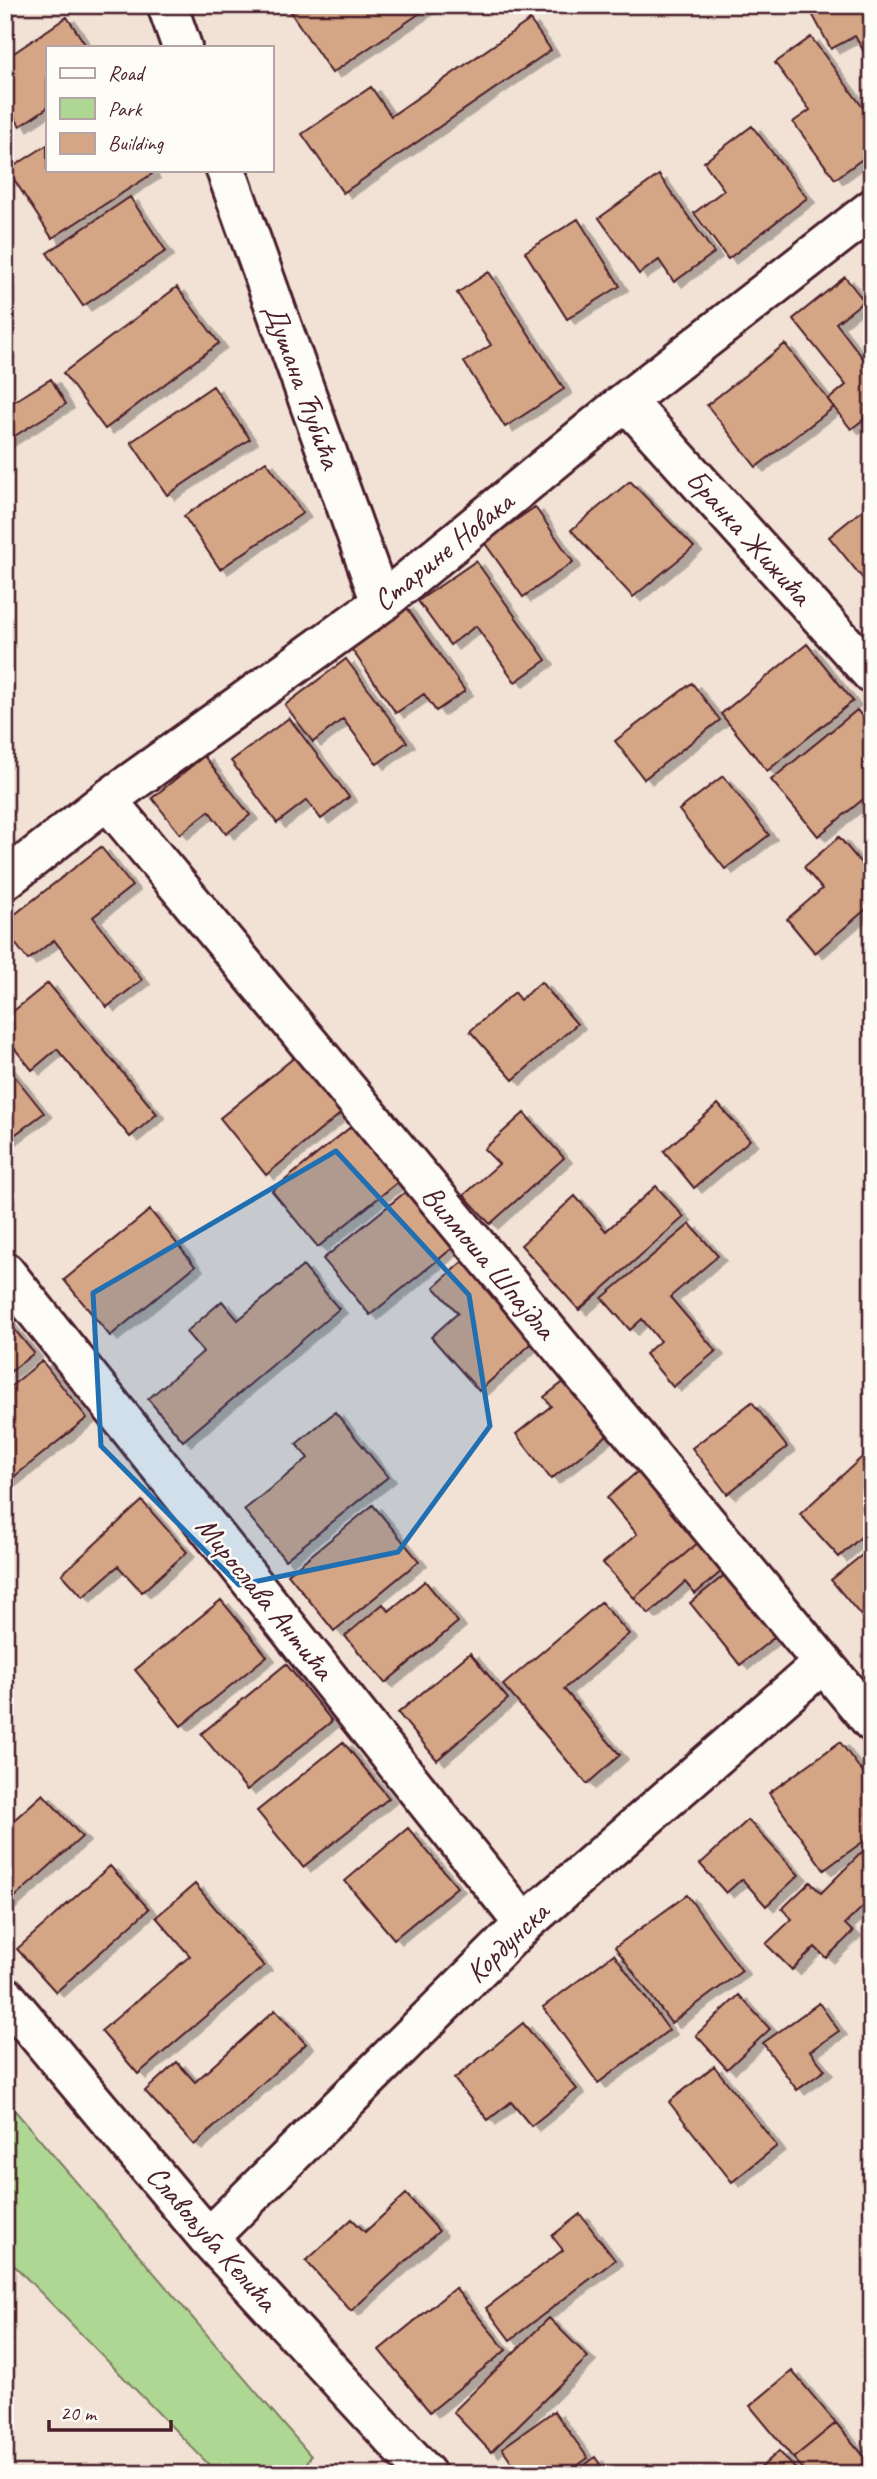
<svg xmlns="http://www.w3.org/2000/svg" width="877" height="2479" font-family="Caveat,sans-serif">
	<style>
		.green { fill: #afd794; stroke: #7c7b60; stroke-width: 2 }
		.building { fill: #d5a686; stroke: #4a1f2b; stroke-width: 2; filter: url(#shadow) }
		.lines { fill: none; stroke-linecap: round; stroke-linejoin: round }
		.street-casing { stroke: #4a1f2b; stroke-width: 44 }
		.street { stroke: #fdfcf7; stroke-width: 38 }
		.marked { fill: #1f6fb2; fill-opacity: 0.2; stroke: #1f6fb2; stroke-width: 5; stroke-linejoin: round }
		.labels { text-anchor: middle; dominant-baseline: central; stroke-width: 5; stroke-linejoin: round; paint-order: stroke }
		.street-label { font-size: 30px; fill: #4a1f2b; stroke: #fdfcf7 }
	</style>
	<defs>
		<filter id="shadow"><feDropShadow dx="8" dy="4.5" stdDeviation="0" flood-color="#0004"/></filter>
	</defs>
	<rect width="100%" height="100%" fill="#f1e2d5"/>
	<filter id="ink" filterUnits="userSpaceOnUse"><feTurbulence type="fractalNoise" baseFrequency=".0143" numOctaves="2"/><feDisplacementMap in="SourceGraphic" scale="14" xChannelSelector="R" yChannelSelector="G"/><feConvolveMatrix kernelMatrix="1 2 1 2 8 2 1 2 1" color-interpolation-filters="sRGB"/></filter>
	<g filter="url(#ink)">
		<!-- green -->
		<path class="green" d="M5,2099l306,357 -11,18h-82l-213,-218z"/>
		<!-- building -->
		<path class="building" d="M303,5h129l-100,68 -41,-60z
			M819,5h53v61l-17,-30 -24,13 -21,-39z
			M67,17l20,30h-40v61l-27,18 -15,-23v-44z
			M530,20l21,30 -208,143 -41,-59 69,-47 20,29z
			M811,37l61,83v32l-37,27 -42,-57 17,-12 -35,-47z
			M752,126l55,72 -79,61 -34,-46 30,-23 -20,-28z
			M47,145v25h102l3,4 -100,64 -44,-68z
			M659,175l55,78 -40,29 -15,-22 -20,14 -40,-56z
			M130,197l36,54 -83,55 -36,-53z
			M578,219l42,67 -53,33 -42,-67z
			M489,272l75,117 -59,38 -41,-65 27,-17 -34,-52z
			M845,277l19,24 -28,22 27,35 9,-7v62l-21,16 -23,-29 18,-15 -53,-66z
			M177,287l42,56 -114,86 -42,-56z
			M785,344l49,63 -78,60 -49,-62z
			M51,379l15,25 -61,38v-35z
			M213,386l37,53 -83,56 -36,-53z
			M266,461l37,52 -83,56 -36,-53z
			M630,481l64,66 -61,50 -62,-67z
			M872,502v88l-43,-53z
			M535,507l38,55 -50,35 -39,-55z
			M476,561l70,99 -31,22 -39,-56 -26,19 -32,-44z
			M405,605l60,86 -29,20 -12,-17 -28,19 -48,-69z
			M807,644l46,57 -86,70 -46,-57z
			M346,659l61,83 -30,22 -34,-45 -30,23 -28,-37z
			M692,683l28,37 -76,59 -29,-38z
			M857,710l15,18v64l-54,44 -47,-56z
			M289,718l60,79 -28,22 -14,-19 -30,23 -46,-62z
			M204,756l46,59 -24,19 -17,-23 -29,23 -28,-36z
			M723,776l46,59 -44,34 -46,-59z
			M839,837l33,39v28l-57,49 -28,-34 35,-30 -18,-22z
			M101,847l31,39 -39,31 49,63 -35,27 -53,-67 -26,20 -23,-30v-8z
			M541,982l36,42 -64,56 -43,-49 45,-39 5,8z
			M48,983l109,131 -27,23 -73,-88 -25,21 -27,-33v-19z
			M306,1048l45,57 -85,70 -46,-57z
			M5,1064l39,49 -39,29z
			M718,1104l32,36 -56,48 -30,-37z
			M524,1113l40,45 -74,66 -26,-29 35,-31 -15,-15z
			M358,1121l46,56 -86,70 -46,-56z
			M656,1186l28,31 -105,93 -58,-65 54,-49 31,35z
			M409,1189l46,57 -85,69 -47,-56z
			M150,1210l45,56 -85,70 -46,-56z
			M690,1224l28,32 -48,41 46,54 -43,36 -28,-33 15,-13 -18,-22 -12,11 -28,-32z
			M463,1261l31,37 7,-6 39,44 -61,55 -48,-54 27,-24 -24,-26z
			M303,1266l36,43 -156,132 -35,-42 55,-47 -17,-20 36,-31 16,19z
			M5,1318l29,35 -29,23z
			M42,1361l45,57 -82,66v-93z
			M574,1374l42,54 -65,51 -35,-45 35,-28 -7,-9z
			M752,1402l35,45 -60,47 -35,-46z
			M335,1412l53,65 -103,83 -41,-50 64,-52 -12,-14z
			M872,1448v79l-33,30 -39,-43z
			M646,1464l61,71 -73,63 -31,-35 34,-29 -30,-36z
			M142,1501l45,51 -45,40 -24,-26 -35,31 -21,-23z
			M373,1505l46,56 -85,70 -46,-57z
			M707,1535l23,29 -35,30 -10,-12 -36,32 -15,-16z
			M872,1547v82l-41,-49z
			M732,1569l50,62 -42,34 -50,-62z
			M425,1581l33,41 -73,61 -40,-47 38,-32 6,7z
			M221,1600l46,56 -86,70 -46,-56z
			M601,1602l28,32 -65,55 56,66 -33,29 -84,-99z
			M470,1653l38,46 -71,61 -39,-47z
			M286,1664l46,57 -85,69 -46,-56z
			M343,1742l46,56 -86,69 -46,-56z
			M840,1742l32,43v50l-48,35 -55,-77z
			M43,1794l39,43 -77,69v-78z
			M748,1820l51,55 -33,31 -24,-27 -16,14 -26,-29z
			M408,1828l49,59 -63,52 -49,-58z
			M867,1847l5,4v47l-27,26 8,8 -27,26 -11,-11 -23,23 -26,-26 26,-25 -10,-10 28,-27 11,11z
			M110,1866l39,43 -93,83 -39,-43z
			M195,1884l69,82 -126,108 -37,-43 89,-75 -34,-39z
			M687,1895l55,76 -71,52 -56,-76z
			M614,1954l55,76 -71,53 -55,-76z
			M739,1995l31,34 -43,40 -31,-34z
			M819,2003l20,28 -29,20 15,19 -28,20 -34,-47z
			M275,2010l31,34 -112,101 -49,-54 32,-29 18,20z
			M523,2023l54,66 -46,37 -20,-24 -23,18 -34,-41z
			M714,2066l63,80 -45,36 -63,-80z
			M406,2194l33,37 -88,80 -45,-50 46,-42 13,13z
			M580,2214l35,46 -105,80 -24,-32 77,-58 -11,-14z
			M455,2288l51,62 -76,62 -51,-62z
			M549,2318l39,39 -97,95 -38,-40z
			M792,2371l44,52 -43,35 -43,-52z
			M554,2411l34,47 -22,16h-46l-18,-26z
			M836,2423l32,38 -15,13h-45l-15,-16z
			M779,2451l21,23h-46z
			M595,2457l12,17h-33z"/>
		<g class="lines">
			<defs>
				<path id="street" d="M167,5l15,42
					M226,170l155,433
					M626,401l246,273
					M107,800l765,922
					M5,880l102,-80 274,-197 245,-202 246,-192
					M5,1272l519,652
					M5,1996l203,242 218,236
					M208,2238l316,-314 298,-260"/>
			</defs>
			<!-- street casing -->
			<use href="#street" class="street-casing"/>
			<!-- street -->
			<use href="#street" class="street"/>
		</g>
	</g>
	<!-- marked area -->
	<path class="marked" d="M336,1151l133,144 21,131 -92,126 -159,33 -138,-139 -8,-153z"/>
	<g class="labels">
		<!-- street labels -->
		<g class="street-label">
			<text transform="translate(303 386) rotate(70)">Душана Ћубића</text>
			<text transform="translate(749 537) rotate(48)">Бранка Жижића</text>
			<text transform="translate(443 551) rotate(-39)">Старине Новака</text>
			<text transform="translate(489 1262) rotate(50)">Вилмоша Шпајдла</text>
			<text transform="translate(265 1598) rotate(51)">Мирослава Антића</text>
			<text transform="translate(507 1942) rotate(-44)">Кордунска</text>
			<text transform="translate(212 2238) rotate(49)">Славољуба Келића</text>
		</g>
	</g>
	<!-- margin -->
	<rect width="877" height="2479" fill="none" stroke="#fdfcf7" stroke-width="28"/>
	<rect x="14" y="14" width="849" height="2451" fill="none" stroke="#4a1f2b" stroke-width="2.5" filter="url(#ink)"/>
	<!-- legend -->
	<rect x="46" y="46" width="228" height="126" fill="#fdfcf7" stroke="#b5a4a5" stroke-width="2"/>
	<rect x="60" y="68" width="35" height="10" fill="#fdfcf7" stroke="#b5a4a5" stroke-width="2"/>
	<text x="108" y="80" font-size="21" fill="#4a1f2b">Road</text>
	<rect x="60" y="98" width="35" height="21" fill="#afd794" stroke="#b5a4a5" stroke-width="2"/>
	<text x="108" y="116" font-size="21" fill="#4a1f2b">Park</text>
	<rect x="60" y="133" width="35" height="21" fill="#d5a686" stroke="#b5a4a5" stroke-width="2"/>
	<text x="108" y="150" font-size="21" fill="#4a1f2b">Building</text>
	<!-- scale -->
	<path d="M49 2420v10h122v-10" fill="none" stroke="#4a1f2b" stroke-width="3.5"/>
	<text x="60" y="2420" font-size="21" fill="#4a1f2b" stroke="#fdfcf7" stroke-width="5" paint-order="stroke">20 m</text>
</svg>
